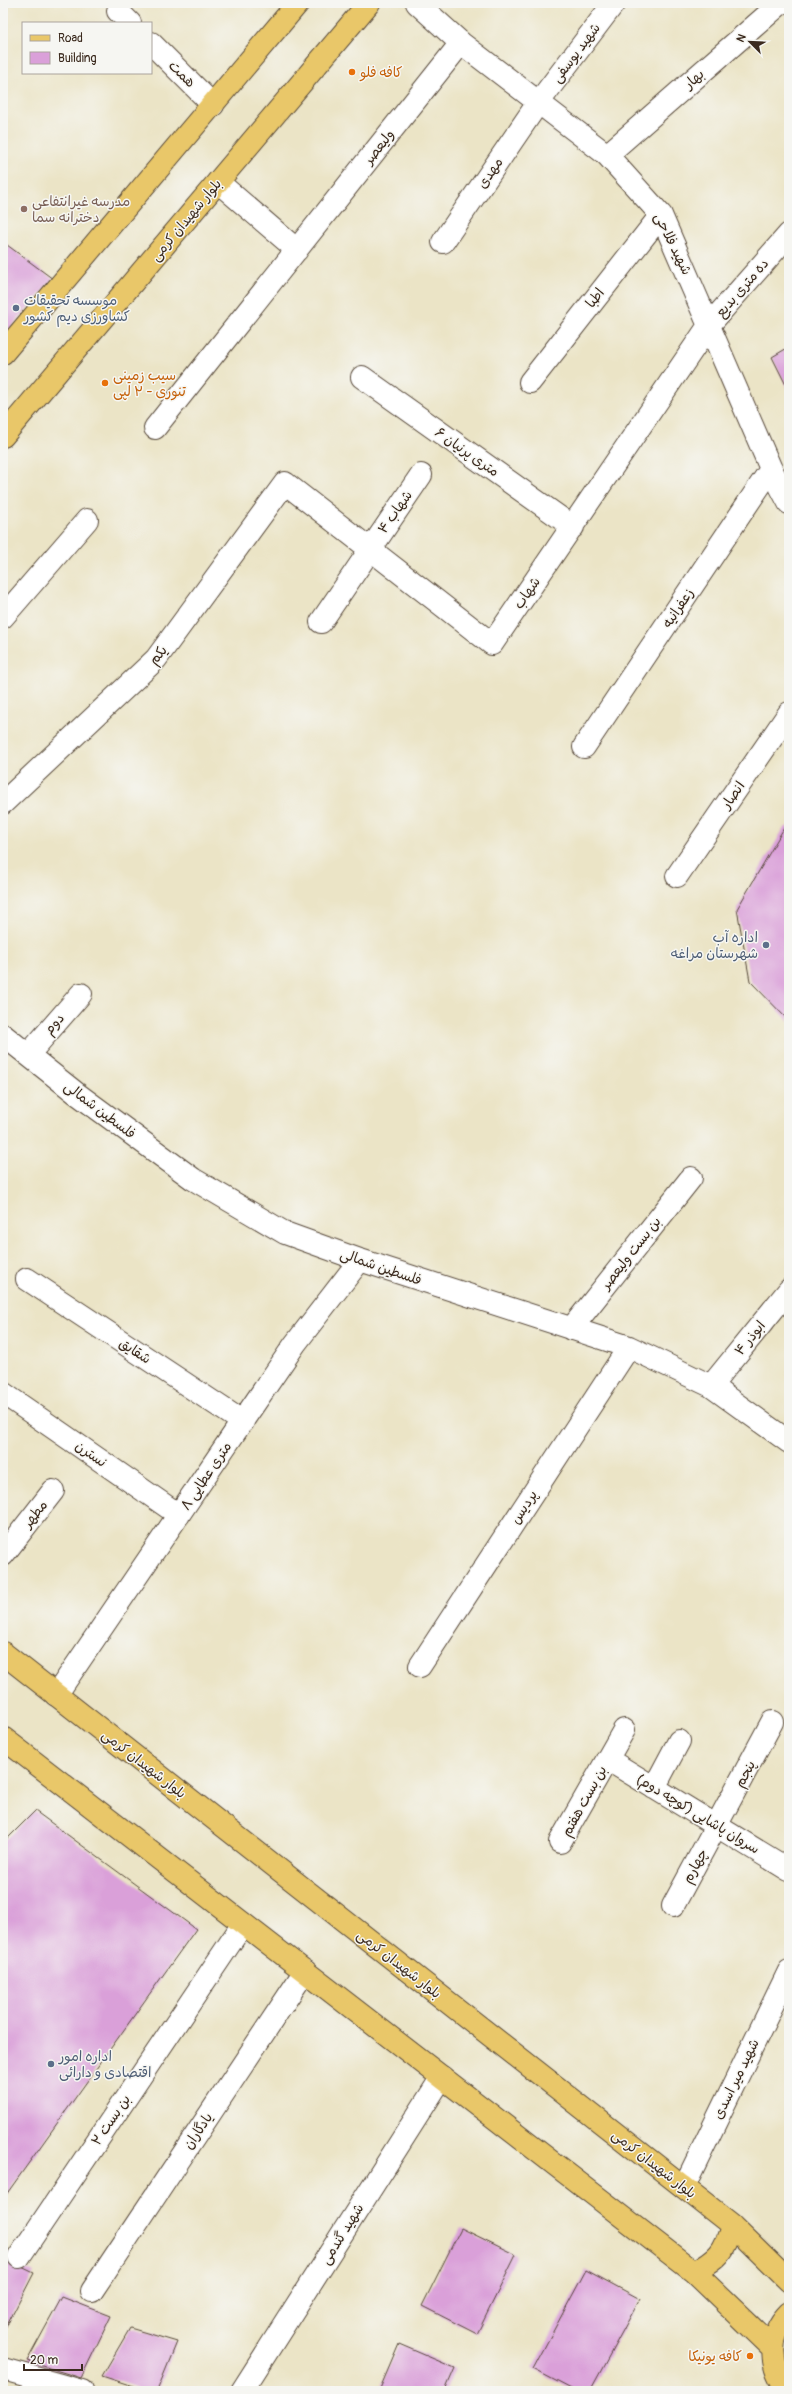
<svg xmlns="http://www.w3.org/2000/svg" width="792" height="2394" font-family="Pangolin,'Playpen Sans Arabic',sans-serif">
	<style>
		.building { fill: #daa0d9 }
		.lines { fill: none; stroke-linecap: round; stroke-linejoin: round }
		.minor-casing { stroke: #554637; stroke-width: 24 }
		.major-casing { stroke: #554637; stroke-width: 24 }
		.minor { stroke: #fff; stroke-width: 22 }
		.major { stroke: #e9c769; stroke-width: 22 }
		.food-dot { fill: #e8710a; stroke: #f6f6f2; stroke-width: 1.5 }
		.education-dot { fill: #8d6e63; stroke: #f6f6f2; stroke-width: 1.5 }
		.service-dot { fill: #5c6f8a; stroke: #f6f6f2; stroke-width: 1.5 }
		.labels { text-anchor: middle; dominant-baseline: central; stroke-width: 3; stroke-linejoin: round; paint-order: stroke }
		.street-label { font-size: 14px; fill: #3b2a1e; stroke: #f6f6f2 }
		.food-label { font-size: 14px; fill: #c56008; stroke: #f6f6f2; text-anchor: start }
		.education-label { font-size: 14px; fill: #785e54; stroke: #f6f6f2; text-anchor: start }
		.service-label { font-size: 14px; fill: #4e5e75; stroke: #f6f6f2; text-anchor: start }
	</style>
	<rect width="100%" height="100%" fill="#f6f6f2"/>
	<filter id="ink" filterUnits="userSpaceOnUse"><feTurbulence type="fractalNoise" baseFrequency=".025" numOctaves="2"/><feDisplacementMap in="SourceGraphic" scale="8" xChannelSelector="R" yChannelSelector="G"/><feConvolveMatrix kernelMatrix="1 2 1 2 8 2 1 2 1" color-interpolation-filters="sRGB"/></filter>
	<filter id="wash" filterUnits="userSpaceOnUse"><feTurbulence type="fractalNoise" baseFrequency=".012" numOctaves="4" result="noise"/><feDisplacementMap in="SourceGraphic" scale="16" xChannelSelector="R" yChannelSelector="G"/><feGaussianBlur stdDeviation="0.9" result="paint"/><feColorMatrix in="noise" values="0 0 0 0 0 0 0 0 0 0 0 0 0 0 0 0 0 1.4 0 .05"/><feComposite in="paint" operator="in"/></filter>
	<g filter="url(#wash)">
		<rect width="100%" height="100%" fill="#ebe4c6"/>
		<g id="blocks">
			<!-- building -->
			<path class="building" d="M3,242l50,37 -50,58z
				M789,347v44l-17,-34z
				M789,826v195l-39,-40 -13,-72 47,-81z
				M35,1811l161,118 -193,270v-356z
				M461,2228l55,27 -39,79 -55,-28z
				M3,2258l31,15 -31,60z
				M586,2270l54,29 -50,92h-15l-42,-22z
				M62,2297l49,19 -30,62 -54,-17z
				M130,2328l47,14 -20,49h-9l-46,-15z
				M399,2344l56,24 -10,23h-66z"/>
		</g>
	</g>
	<g filter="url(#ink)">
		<use href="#blocks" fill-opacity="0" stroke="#554637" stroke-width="1"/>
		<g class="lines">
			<defs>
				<path id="minor" d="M417,3l44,40 146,112 54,60 110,254 18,34
					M118,11l12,12
					M151,43l62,62
					M607,155l174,-152
					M218,182l79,68
					M443,242l95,-139 76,-100
					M362,377l211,150
					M530,382l131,-167
					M155,428l306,-385
					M3,617l84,-97
					M321,622l100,-147
					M584,747l187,-278
					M3,803l153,-144 129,-176 207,161 218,-320 79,-90
					M677,876l112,-163
					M3,1035l73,58 117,86 92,54 75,27 269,87 82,39 78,56
					M28,1055l53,-61
					M27,1279l216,143
					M571,1329l120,-151
					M711,1386l78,-96
					M3,1393l176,122
					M3,1555l50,-64
					M420,1666l209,-319
					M56,1695l239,-351 65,-84
					M607,1759l182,111
					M654,1788l25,-47
					M560,1842l64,-112
					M673,1906l99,-184
					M684,2187l105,-216
					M19,2257l224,-333
					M92,2291l213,-320
					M3,2369l79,22
					M242,2391l200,-314"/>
				<path id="major" d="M3,353l295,-350
					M3,436l366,-433
					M3,1653l729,572 57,56
					M3,1738l691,534 79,76
					M694,2272c24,-13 31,-20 38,-47
					M789,2391c-20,-23 -22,-56 0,-78"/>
			</defs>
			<!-- minor casing -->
			<use href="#minor" class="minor-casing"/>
			<!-- major casing -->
			<use href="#major" class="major-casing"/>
			<!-- minor -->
			<use href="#minor" class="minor"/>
			<!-- major -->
			<use href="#major" class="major"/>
		</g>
	</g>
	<!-- markers -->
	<g class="food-dot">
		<circle cx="352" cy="72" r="4"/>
		<circle cx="105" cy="383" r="4"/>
		<circle cx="750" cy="2356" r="4"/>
	</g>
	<circle class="education-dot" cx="24" cy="209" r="4"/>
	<g class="service-dot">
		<circle cx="16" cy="308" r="4"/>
		<circle cx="766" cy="945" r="4"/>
		<circle cx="51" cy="2064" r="4"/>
	</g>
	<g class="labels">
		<!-- street labels -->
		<g class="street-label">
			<text transform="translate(576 53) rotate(-53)">شهید یوسفی</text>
			<text transform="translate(182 74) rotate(45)">همت</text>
			<text transform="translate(694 79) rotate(-41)">بهار</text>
			<text transform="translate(379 147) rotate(-52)">ولیعصر</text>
			<text transform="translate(490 173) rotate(-56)">مهدی</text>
			<text transform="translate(186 220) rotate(-50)">بلوار شهیدان کرمی</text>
			<text transform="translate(673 244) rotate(64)">شهید فلاحی</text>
			<text transform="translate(742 288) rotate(-49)">ده متری بدیع</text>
			<text transform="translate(595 298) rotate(-52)">اطبا</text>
			<text transform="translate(467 452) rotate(35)">۶ متری پرنیان</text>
			<text transform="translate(395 512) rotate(-55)">شهاب ۴</text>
			<text transform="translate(527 593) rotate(-55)">شهاب</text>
			<text transform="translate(678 608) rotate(-56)">زعفرانیه</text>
			<text transform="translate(158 655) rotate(-50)">یکم</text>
			<text transform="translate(733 795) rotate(-55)">انصار</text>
			<text transform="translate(54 1024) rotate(-49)">دوم</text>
			<text transform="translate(100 1110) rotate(37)">فلسطین شمالی</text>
			<text transform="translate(631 1253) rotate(-52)">بن بست ولیعصر</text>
			<text transform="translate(381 1267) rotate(19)">فلسطین شمالی</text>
			<text transform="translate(750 1338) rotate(-51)">ابوذر ۴</text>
			<text transform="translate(135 1351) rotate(33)">شقایق</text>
			<text transform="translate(91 1454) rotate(35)">نسترن</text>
			<text transform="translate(206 1476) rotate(-56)">۸ متری عطایی</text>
			<text transform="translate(524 1507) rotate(-57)">پردیس</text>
			<text transform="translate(35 1514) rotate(-52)">مطهر</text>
			<text transform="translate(144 1764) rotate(38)">بلوار شهیدان کرمی</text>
			<text transform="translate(745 1774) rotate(-62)">پنجم</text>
			<text transform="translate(584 1801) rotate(-61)">بن بست هفتم</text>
			<text transform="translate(698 1814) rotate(31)">سروان پاشایی (کوچه دوم)</text>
			<text transform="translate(695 1866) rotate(-61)">چهارم</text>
			<text transform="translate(399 1964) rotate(38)">بلوار شهیدان کرمی</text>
			<text transform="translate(736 2079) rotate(-64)">شهید میر اسدی</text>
			<text transform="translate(111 2120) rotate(-56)">بن بست ۲</text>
			<text transform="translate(198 2131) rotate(-56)">یادگاران</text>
			<text transform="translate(654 2164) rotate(38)">بلوار شهیدان کرمی</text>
			<text transform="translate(342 2234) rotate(-58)">شهید گندمی</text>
		</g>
		<!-- food labels -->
		<g class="food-label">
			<text x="360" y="72">کافه فلو</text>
			<text x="113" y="375">سیب زمینی<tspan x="113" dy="16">تنوری - ۲ لپی</tspan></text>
			<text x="742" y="2356" text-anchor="end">کافه یونیکا</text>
		</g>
		<!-- education labels -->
		<g class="education-label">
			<text x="32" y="201">مدرسه غیرانتفاعی<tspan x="32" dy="16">دخترانه سما</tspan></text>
		</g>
		<!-- service labels -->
		<g class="service-label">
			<text x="24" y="300">موسسه تحقیقات<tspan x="24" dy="16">کشاورزی دیم کشور</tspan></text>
			<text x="758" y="937" text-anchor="end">اداره آب<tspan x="758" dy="16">شهرستان مراغه</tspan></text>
			<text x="59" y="2056">اداره امور<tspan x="59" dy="16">اقتصادی و دارائی</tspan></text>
		</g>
	</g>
	<!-- margin -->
	<rect width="792" height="2394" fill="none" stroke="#f6f6f2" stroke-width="16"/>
	<!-- legend -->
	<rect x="22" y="22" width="130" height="52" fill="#f6f6f2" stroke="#aba49d"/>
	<rect x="30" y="35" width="20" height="6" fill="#e9c769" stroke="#aba49d"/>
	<text x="58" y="42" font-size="12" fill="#3b2a1e">Road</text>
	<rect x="30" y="52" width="20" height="12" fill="#daa0d9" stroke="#aba49d"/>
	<text x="58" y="62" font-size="12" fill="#3b2a1e">Building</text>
	<!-- north arrow -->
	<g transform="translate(750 42) rotate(294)" stroke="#f6f6f2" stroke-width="3" paint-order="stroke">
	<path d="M0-3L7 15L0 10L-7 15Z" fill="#3b2a1e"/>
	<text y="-6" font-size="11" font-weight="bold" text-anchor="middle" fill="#3b2a1e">N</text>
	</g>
	<!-- scale -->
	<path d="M24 2364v6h58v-6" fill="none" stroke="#3b2a1e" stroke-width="2"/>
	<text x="30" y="2364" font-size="12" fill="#3b2a1e" stroke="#f6f6f2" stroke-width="3" paint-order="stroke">20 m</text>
</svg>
